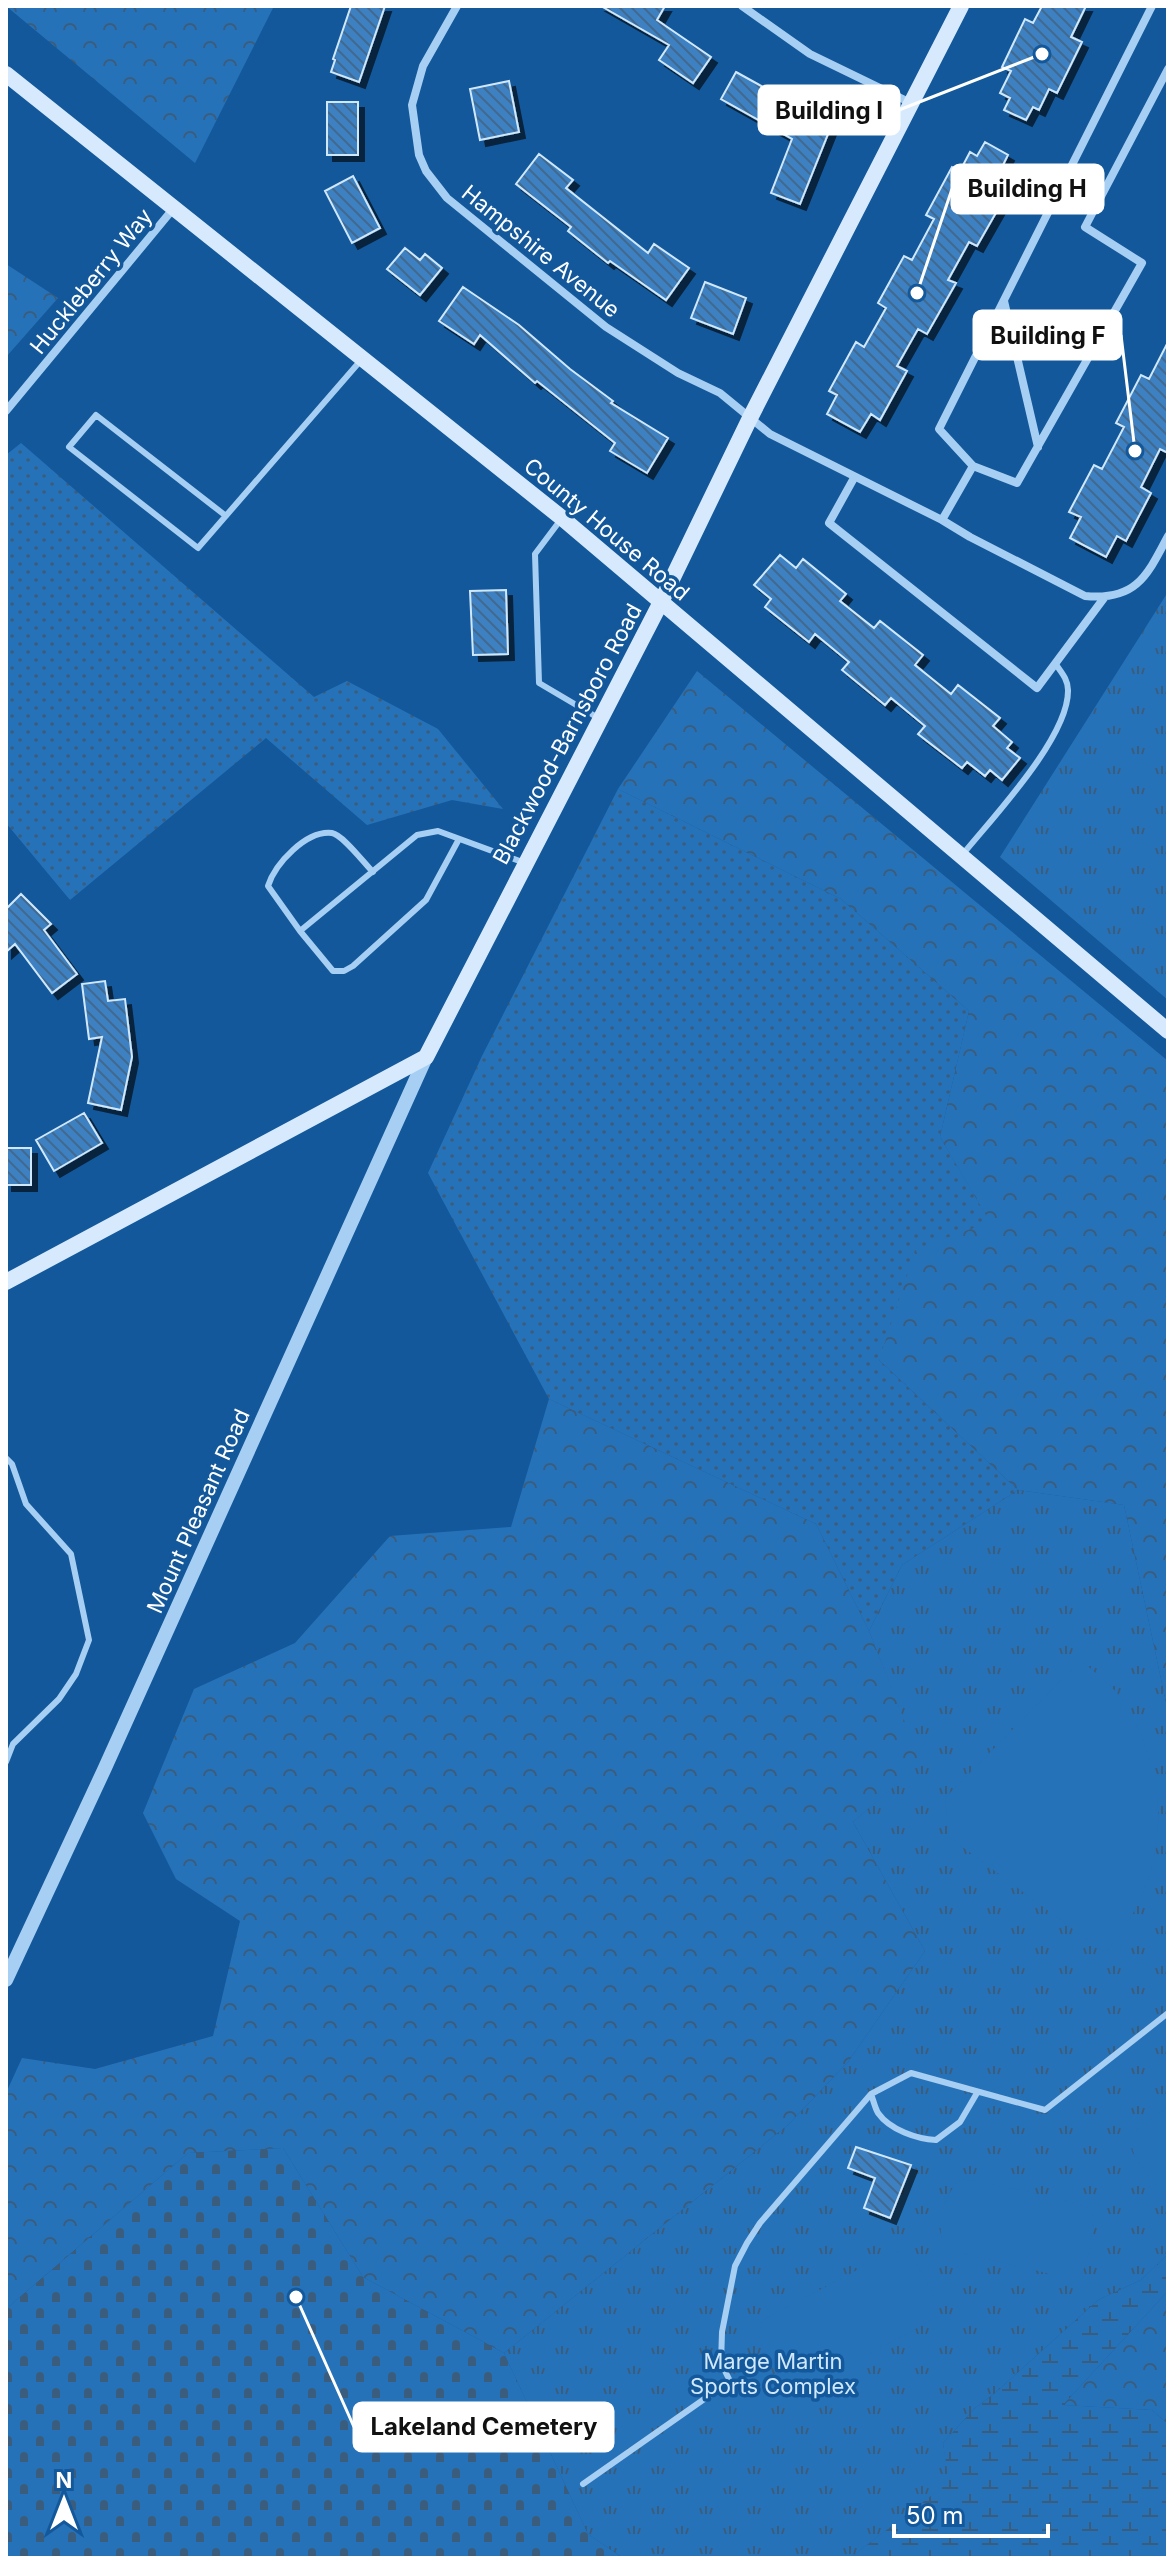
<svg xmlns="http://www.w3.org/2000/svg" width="1174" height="2564" font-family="Inter,sans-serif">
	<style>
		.grass { fill: url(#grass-dots) }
		.forest { fill: url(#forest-crowns) }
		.wetland { fill: url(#wetland-marsh) }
		.cemetery { fill: url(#cemetery-stones) }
		.park { fill: url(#park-tufts) }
		.garden { fill: #2672b9 }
		.building { fill: url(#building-back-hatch); stroke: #d0e8fd; stroke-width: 2; filter: url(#shadow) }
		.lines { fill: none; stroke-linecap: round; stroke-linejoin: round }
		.service { stroke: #a7cff3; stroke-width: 6 }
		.minor { stroke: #a7cff3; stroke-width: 8 }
		.tertiary { stroke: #a7cff3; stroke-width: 14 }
		.secondary { stroke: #d7eafd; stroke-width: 16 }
		.labels { text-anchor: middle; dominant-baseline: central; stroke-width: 7; stroke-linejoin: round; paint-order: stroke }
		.street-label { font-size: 22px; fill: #fff; stroke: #13589b }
		.park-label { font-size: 22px; fill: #d0e8fd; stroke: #13589b }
		.leader { fill: none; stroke: #fff; stroke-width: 3 }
		.callout-dot { fill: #fff; stroke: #13589b; stroke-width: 3 }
		.callout { fill: #fff; stroke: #fff; stroke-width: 3 }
		.callout-label { font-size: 24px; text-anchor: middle; font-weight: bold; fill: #111 }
	</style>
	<defs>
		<pattern id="grass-dots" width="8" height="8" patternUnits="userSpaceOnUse" patternTransform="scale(2)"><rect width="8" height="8" fill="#2672b9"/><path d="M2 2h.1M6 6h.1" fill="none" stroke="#3b5d7d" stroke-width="1.8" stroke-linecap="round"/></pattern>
		<pattern id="forest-crowns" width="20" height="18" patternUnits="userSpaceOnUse" patternTransform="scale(2)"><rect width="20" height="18" fill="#2672b9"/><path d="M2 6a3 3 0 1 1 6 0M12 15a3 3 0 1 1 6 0" fill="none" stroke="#3b5d7d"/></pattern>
		<pattern id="wetland-marsh" width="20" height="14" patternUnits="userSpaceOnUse" patternTransform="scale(2)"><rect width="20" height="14" fill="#2672b9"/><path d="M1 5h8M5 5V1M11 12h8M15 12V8" fill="none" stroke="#3b5d7d"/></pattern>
		<pattern id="cemetery-stones" width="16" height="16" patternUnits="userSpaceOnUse" patternTransform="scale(2)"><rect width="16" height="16" fill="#2672b9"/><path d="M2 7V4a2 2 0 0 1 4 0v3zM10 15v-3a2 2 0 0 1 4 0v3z" fill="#3b5d7d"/></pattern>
		<pattern id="park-tufts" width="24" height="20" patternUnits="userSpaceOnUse" patternTransform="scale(2)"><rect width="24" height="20" fill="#2672b9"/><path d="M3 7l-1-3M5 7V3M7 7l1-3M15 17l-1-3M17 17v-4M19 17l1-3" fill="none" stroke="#3b5d7d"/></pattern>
		<pattern id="building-back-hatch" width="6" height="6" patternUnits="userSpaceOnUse" patternTransform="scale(2)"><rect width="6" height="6" fill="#3c81c2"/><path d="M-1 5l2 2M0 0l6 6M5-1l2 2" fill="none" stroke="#43698d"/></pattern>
		<filter id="shadow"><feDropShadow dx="6" dy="6" stdDeviation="0" flood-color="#0009"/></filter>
	</defs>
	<rect width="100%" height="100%" fill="#13589b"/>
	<!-- grass -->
	<path class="grass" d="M21,443l293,254 33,-16 91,48 65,80 -51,-9 -85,25 -101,-87 -196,162 -64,-77v-368z
		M618,789l223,110 128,112 -29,126 51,86 -112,137 139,130 -116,75 -33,66 -53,-107 -267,-125 -121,-226 54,-117z"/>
	<!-- forest -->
	<path class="forest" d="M6,6h268l-79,157z
		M6,264l52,34 -52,59z
		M697,671l471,390v651l-44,-207 -106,-15 -139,-130 37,-111 74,-27 -50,-85 29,-126 -128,-112 -223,-110z
		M549,1399l267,125 53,107 53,132 -69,59 72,129 -77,111 -60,63 -284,228 -141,-76 -80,-129 -95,5 -182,156v-216l16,-35 73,11 118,-33 27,-115 -64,-42 -33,-66 51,-124 101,-46 95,-107 121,-9z
		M1168,2291v133l-16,-14 -89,-5z"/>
	<!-- wetland -->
	<path class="wetland" d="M1168,2254v37l-105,114 89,5 16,14v134h-318l98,-76 -5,-39 32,-35 20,-15 103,-93 43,-20z"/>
	<!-- cemetery -->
	<path class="cemetery" d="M283,2148l80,129 141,76 84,181 35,24h-611l-6,-3v-246l182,-156z"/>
	<!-- park -->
	<path class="park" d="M1168,592v408l-168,-143z
		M1018,1490l106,15 44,207v542l-27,26 -43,20 -103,93 -20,15 -32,35 6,39 -99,76h-227l-35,-24 -84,-181 284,-228 60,-63 77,-111 -72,-129 68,-59 -52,-132 33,-66z"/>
	<!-- garden -->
	<path class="garden" d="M1081,1660c14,13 33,27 44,43 49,84 45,175 -20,250l-156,-116 -4,-39z
		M1168,2107v90c-10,-7 -17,-18 -25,-28 -26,-36 -3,-41 25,-62z
		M962,2179l64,12 59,15c3,3 7,6 8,10 4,9 -5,48 -11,56 -5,5 -11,5 -18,5l-115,-27c-17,-16 -6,-59 13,-71z
		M893,2251c24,1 33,31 43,50l-4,19 -128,69h-15l-5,-3 -25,-47 -1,-7 5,-12z"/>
	<!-- building -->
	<path class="building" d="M351,6h34l-26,76 -28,-10 4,-12 -2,-1z
		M601,6h64l-8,14 54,37 -18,26 -34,-23 10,-15z
		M1042,6h44l-15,31 11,5 -25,51 -8,-4 -10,21 -6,-3 -7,13 -22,-10 6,-12 -10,-5 11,-22 -9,-4 23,-48 8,4z
		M736,72l47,26 -6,10 53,21 -30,75 -29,-11 21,-54 -71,-40z
		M509,81l10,51 -39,8 -10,-51z
		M327,102h31v53h-31z
		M985,142l23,13 -7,14 7,4 -11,20 8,4 -28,49 -8,-4 -21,38 8,3 -29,51 -9,-5 -21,37 10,5 -27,49 -9,-6 -11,18 -33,-18 10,-19 -8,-4 27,-49 8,5 22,-39 -8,-5 26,-47 8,4 22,-41 -8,-4 26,-48 8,4 10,-19 7,4z
		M539,154l34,26 -7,8 82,65 6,-9 35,24 -23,32 -56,-39 -2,2 -40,-32 3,-4 -55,-43z
		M353,176l27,52 -28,15 -27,-52z
		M405,248l15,12 5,-6 17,14 -22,27 -33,-26z
		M705,282l41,16 -13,36 -42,-16z
		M463,287l56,38 51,44 43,32 -2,2 57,35 -21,35 -37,-22 5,-8 -78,-62 -2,2 -55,-48 -6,9 -35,-23z
		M1168,342v111l-8,-4 -19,38 10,6 -25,48 -9,-5 -11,21 -36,-19 11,-21 -12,-5 25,-47 8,4 22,-42 -8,-4 25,-48 8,4z
		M780,555l16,13 7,-9 43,35 -6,7 34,27 6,-7 43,34 -8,10 36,29 7,-9 42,33 -7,8 19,16 -5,6 13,10 -18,22 -12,-10 -5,6 -18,-14 -5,6 -44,-34 7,-8 -34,-28 -6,7 -43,-35 7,-8 -34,-28 -6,8 -44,-35 6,-8 -17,-14z
		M506,590l2,64 -35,1 -3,-64z
		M21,894l30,30 -7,6 33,44 -25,19 -37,-49 -9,8v-43z
		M105,981l3,20 17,-2 7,58 -11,53 -33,-7 14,-66 -13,2 -7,-55z
		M84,1113l18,30 -48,28 -18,-31z
		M6,1148h25v37h-25z
		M856,2147l55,18 -21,53 -26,-10 11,-30 -27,-10z"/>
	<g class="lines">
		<!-- service -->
		<path class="service" d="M226,516l-130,-101 -27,32 129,101 164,-189
			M562,518l-27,36 4,129 61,36
			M459,839l-33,61 -73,66 -9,5h-11l-33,-40 117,-96 21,-4 87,32
			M963,854c30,-37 106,-117 105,-164 0,-11 -7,-18 -13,-27
			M300,931l-32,-45c7,-22 38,-56 64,-53 11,2 32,30 41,39
			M6,1458l6,6 14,40 45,50 18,86 -13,34 -17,25 -46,45 -7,18
			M871,2094c2,5 4,14 7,19 12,17 39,26 58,27l24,-18 17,-29
			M583,2484l147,-103 -9,-18 1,-31 13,-66 12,-23 13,-20 111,-129 40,-21 134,37 123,-97"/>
		<!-- minor -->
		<path class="minor" d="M457,6l-34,60 -11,39 7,50 7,16 21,27 159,129 72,46 42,20 50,41 172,86 28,17 115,59c51,5 62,-20 83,-60
			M742,6l68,48 101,49
			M1152,6l-213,423 34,37 44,17 125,-220 -57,-36 83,-158
			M1004,301l34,146
			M6,411l167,-202
			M854,478l-25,45 208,165 67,-90
			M942,520l31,-54"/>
		<!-- tertiary -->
		<path class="tertiary" d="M6,1980l98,-210 322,-713"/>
		<!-- secondary -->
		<path class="secondary" d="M6,74l556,444 606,513
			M6,1282l420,-225 235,-455 89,-184 211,-412"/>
	</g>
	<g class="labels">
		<!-- street labels -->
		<g class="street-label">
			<text transform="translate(541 251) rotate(39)">Hampshire Avenue</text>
			<text transform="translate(91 281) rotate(-51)">Huckleberry Way</text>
			<text transform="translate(607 529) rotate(40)">County House Road</text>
			<text transform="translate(567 734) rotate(-62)">Blackwood-Barnsboro Road</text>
			<text transform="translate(198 1511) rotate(-66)">Mount Pleasant Road</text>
		</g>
		<!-- park labels -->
		<g class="park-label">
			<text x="773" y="2361">Marge Martin<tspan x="773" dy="25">Sports Complex</tspan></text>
		</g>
	</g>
	<!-- callouts -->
	<path class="leader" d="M1042 54L899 110M917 293L952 189M1135 451L1121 335M296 2297L354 2427"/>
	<g class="callout-dot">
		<circle cx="1042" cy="54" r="8"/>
		<circle cx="917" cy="293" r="8"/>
		<circle cx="1135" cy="451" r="8"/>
		<circle cx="296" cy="2297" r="8"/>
	</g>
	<g class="callout">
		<rect x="759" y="86" width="140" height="48" rx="8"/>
		<rect x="952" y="165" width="151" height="48" rx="8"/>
		<rect x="974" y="311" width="147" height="48" rx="8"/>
		<rect x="354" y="2403" width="259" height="48" rx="8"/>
	</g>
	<g class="callout-label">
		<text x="829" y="119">Building I</text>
		<text x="1027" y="197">Building H</text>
		<text x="1048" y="344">Building F</text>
		<text x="484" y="2435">Lakeland Cemetery</text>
	</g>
	<!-- border -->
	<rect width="1174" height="2564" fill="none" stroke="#ffffff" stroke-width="16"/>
	<!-- north arrow -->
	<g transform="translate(64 2500)" stroke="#13589b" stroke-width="6" paint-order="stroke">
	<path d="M0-6L14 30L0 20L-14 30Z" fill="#ffffff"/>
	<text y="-12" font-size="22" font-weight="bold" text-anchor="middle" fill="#ffffff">N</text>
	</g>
	<!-- scale -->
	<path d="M894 2524v12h154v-12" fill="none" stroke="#ffffff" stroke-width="4"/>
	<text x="906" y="2524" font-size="24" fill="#ffffff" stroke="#13589b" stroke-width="6" paint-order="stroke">50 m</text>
</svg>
